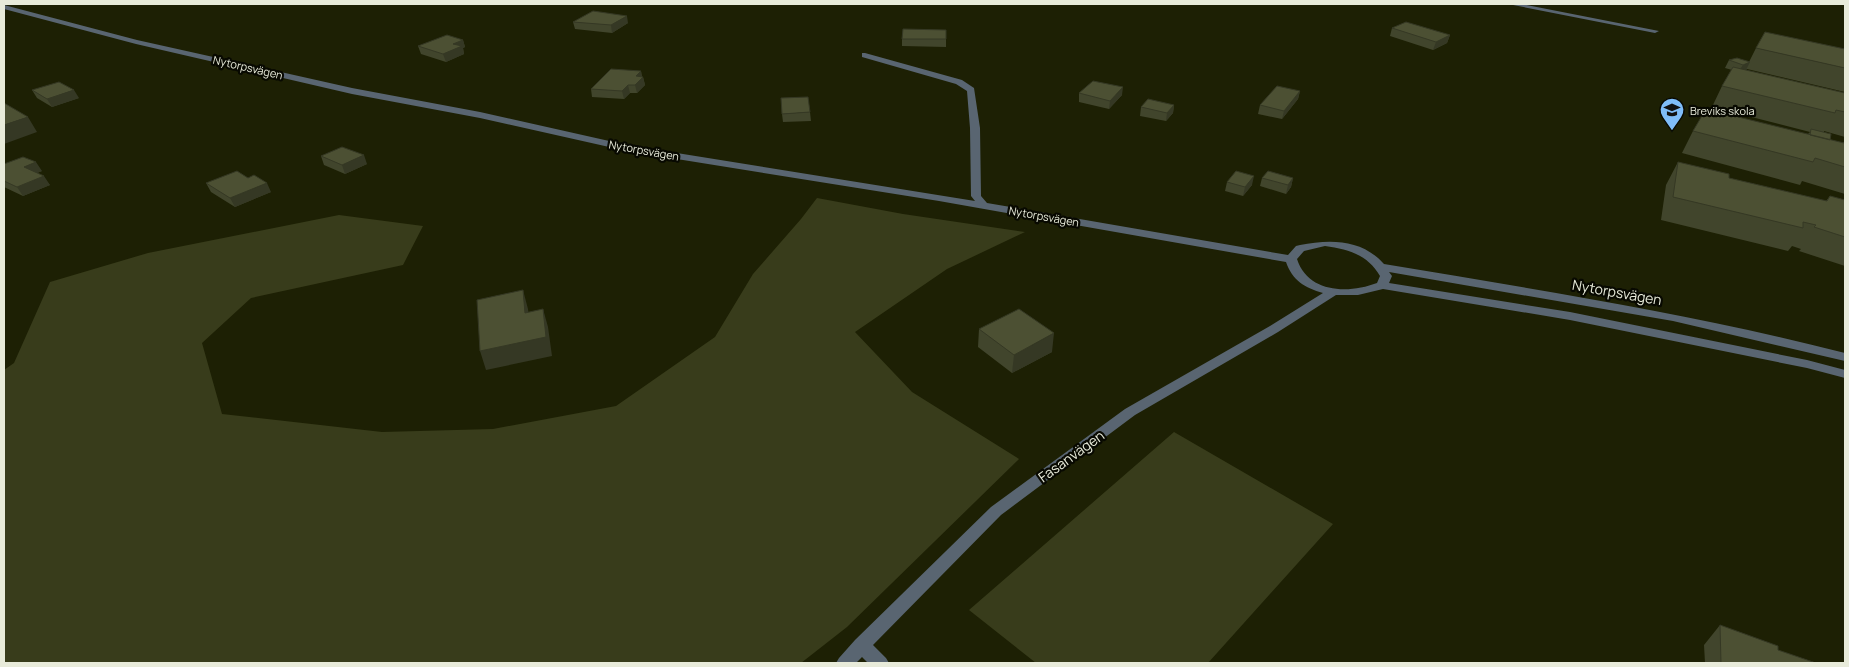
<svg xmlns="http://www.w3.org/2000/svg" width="1849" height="667" font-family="Manrope,sans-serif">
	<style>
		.green { fill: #383c1b }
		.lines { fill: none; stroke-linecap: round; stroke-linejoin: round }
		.minor { fill: #596571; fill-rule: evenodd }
		.wall { fill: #41452c }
		.shaded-wall { fill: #353824 }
		.building { fill: #4c5033; stroke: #353824 }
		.labels { text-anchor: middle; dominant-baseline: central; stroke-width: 4.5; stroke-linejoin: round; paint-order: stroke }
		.far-street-label { font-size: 11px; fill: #e8ebda; stroke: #080901 }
		.far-poi-label { font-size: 11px; fill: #e8ebda; stroke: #080901; text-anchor: start }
		.street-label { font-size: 14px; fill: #e8ebda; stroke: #080901 }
	</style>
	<rect width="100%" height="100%" fill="#1d2004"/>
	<!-- green -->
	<path class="green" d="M817,198l86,16 122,18 -78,37 -92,63 57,60 107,67 -172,168 -46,36h-797v-293l10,-7 36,-81 98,-29 191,-38 84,11 -20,39 -152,33 -49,45 20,71 160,18 111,-3 123,-23 99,-69 38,-63 48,-55z
		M1174,432l159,92 -125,139h-172l-67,-53z"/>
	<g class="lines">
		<!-- minor -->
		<path class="minor" d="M1508,4h14l137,27 -4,2z
			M4,5l133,35 215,48 128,24 147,33 348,56 -4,-5 -1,-68 -3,-37 -11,-7 -94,-27v-4h3l97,27 12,8 6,40 1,68 6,7 301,52 8,-9 4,-1c30,-6 62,-6 84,19 155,26 309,50 461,89v8l-172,-40 -284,-49 3,4 -3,7 181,29 237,48 38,10v8l-38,-10 -237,-48 -187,-31 -25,6h-22l-58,37 -143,83 -134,100 -128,130 13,13 3,5h-21l-6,-6 -6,6h-20l3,-5 16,-18 136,-133 134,-98 145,-83 53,-33c-18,-5 -31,-13 -37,-31l-347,-61 -312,-50 -147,-33 -128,-24 -216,-50 -132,-35zM1325,246c23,3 43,9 55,30l-3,7c-29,11 -69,10 -80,-24l7,-8z"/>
	</g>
	<!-- wall -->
	<path class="wall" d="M573,22l55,1 -16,10 -37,-4z
		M1392,28l58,7 -3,8 -14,7 -43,-14z
		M946,30v17l-44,-1v-7z
		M463,40l2,7 -2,1 1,6 -18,8 -25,-8 -3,-8z
		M1756,48l89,20v24l-98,-23 -1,1 99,23v44l-21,-6v1l6,8 13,3 2,-3v54l-43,-13 -2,4 -118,-32 11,-22 115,3 2,-2 -98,-25 10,-21 10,-16 -7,-2 4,-8 20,2z
		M641,71l1,6h1l2,8 -8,8h-7l-6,6 -32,-2 -1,-8z
		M32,90l47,8 -27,9 -15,-9z
		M1300,91l-2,8 -16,20 -24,-5 2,-9z
		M1079,93l43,2 -13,14 -30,-7z
		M1174,105l-1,8 -7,8 -26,-5 1,-9z
		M810,112l1,9 -28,1 -1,-8z
		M321,156l46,8 -22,10 -21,-9z
		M1678,162l51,16 97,23 4,-5 15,4v66l-46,-15 2,-2 -9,-3 -4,5 -127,-31 5,-35z
		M4,164l38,7 -5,2 13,12 -27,11 -19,-9z
		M1262,178h31l-2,9 -5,7 -26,-8z
		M1227,182l25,3 -9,11 -18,-5z
		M206,183l65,9 -36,15 -24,-15z
		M979,329l73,23 -40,21 -34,-26z
		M1720,625l58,25 38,13h-111l-1,-18z"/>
	<!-- shaded-wall -->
	<path class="shaded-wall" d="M627,16l1,7 -16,10 -1,-8z
		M1450,35l-3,8 -14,7 3,-8z
		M463,40l2,7 -2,1 1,6 -18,8 -3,-8 10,-10z
		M1750,62l-4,8 -8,2 5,-7z
		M641,71l1,7 1,-1 2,8 -8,8 -2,-8 1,-9z
		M628,85l2,8 -6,6 -2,-8z
		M1123,87l-1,8 -13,14 1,-8z
		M74,90l5,8 -27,9 -5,-8z
		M1300,91l-2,8 -16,20 2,-8z
		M1174,105l-1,8 -7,8 1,-8z
		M28,117l9,15 -33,12v-19z
		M364,155l3,9 -22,10 -3,-9z
		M36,162l6,9 -12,5 -6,-9z
		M44,176l6,9 -27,11 -6,-9z
		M1254,176l-2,9 -9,11 2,-9z
		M1293,178l-2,9 -5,7 2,-9z
		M267,183l4,9 -36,15 -5,-9z
		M523,290l5,19 3,22 -6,-18z
		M543,309l5,18 4,29 -66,14 -6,-19z
		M1054,333l-2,19 -40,21 2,-18z"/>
	<!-- building -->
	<path class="building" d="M593,11l34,5 -16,9 -38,-3z
		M1406,22l44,13 -14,7 -44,-14z
		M903,29l43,1v9h-44z
		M1765,32l80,17v19l-89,-20z
		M447,35l16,5 -10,4 9,2 -19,8 -25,-8z
		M1737,58l13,4 -7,3 -14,-5z
		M1733,67l112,26v19l-9,-2 -1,3 -113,-27z
		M611,69l30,2 -5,5 7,1 -8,8h-7l-6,6 -31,-2z
		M1093,81l30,6 -13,14 -31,-8z
		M59,82l15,8 -27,9 -15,-9z
		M1277,86l23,5 -16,20 -24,-6z
		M808,97l2,15 -28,2 -1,-16z
		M1148,99l26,6 -7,8 -26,-6z
		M4,103l24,14 -24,8z
		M1706,109l138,34 1,-3v27l-30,-9 -2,4 -120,-31z
		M1811,129l20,5 -1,6 -20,-5z
		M342,147l22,8 -22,10 -21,-9z
		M23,157l13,5 -12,5 20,9 -27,11 -13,-6v-17z
		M1678,162l51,12v4l98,23 3,-5 15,4v37l-31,-10 2,-2 -13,-3v6l-130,-31z
		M237,171l11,7 6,-3 13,8 -37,15 -24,-15z
		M1236,171l18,5 -9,11 -18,-5z
		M1268,171l25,7 -5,7 -26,-7z
		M523,290l2,23 18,-4 3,28 -66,14 -3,-51z
		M1019,309l35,24 -40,22 -35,-26z
		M1720,625l58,21v4l38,13h-95z"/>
	<!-- icons -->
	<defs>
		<symbol id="school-pin" viewBox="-11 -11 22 30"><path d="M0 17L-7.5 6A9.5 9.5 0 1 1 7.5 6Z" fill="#7fbdf9" stroke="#080901"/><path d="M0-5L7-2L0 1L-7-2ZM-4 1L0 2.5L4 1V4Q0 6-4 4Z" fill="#111"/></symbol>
	</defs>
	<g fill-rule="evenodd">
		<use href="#school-pin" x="1658" y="96" width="28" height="38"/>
	</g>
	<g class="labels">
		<!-- far-street labels -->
		<g class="far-street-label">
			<text transform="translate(248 67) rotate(13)">Nytorpsvägen</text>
			<text transform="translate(644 150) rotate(10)">Nytorpsvägen</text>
			<text transform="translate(1044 216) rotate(10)">Nytorpsvägen</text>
		</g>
		<!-- far-poi labels -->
		<g class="far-poi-label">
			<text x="1690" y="110">Breviks skola</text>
		</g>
		<!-- street labels -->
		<g class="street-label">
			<text transform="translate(1617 292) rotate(10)">Nytorpsvägen</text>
			<text transform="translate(1071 456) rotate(-36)">Fasanvägen</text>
		</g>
	</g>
	<!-- border -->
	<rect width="1849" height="667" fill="none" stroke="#e8ebda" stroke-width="10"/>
</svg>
